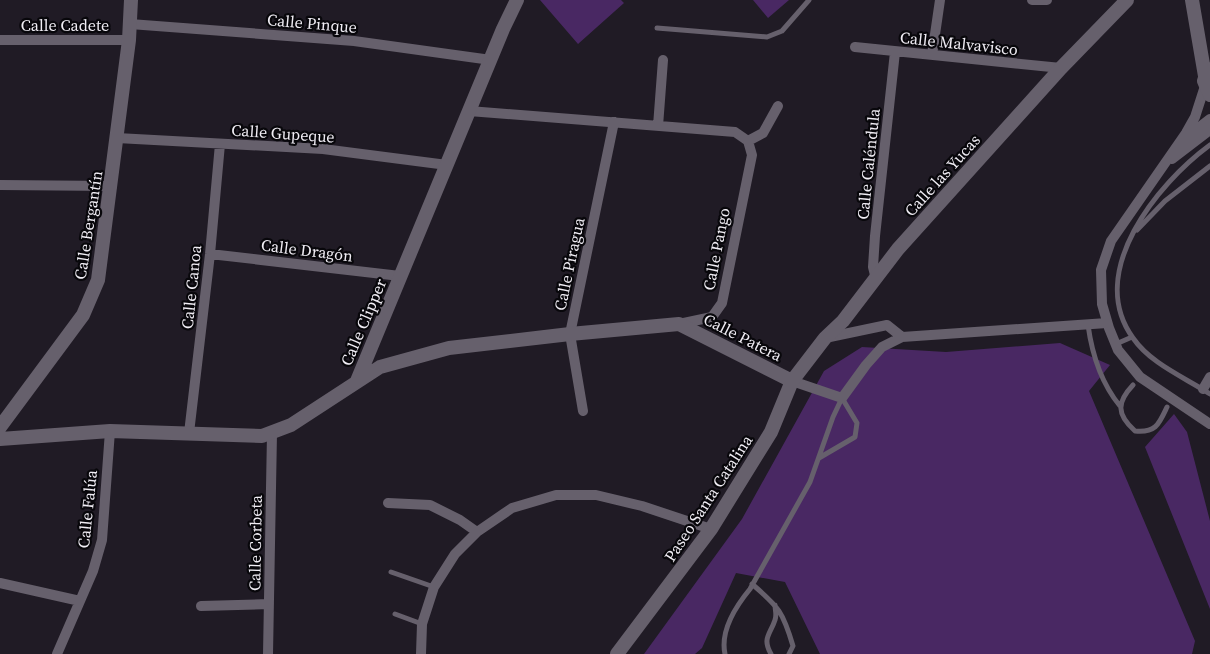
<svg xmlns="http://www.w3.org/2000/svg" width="1210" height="654" font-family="'Source Serif 4',serif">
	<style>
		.green { fill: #492863 }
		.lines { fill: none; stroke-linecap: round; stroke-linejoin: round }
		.service { stroke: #66606c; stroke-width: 5 }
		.minor { stroke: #66606c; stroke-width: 10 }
		.tertiary { stroke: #66606c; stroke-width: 14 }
		.labels { text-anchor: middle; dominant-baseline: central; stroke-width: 4.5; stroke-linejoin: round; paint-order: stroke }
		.street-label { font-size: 16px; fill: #f0edf4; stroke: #08070b }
	</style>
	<rect width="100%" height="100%" fill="#201b25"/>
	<!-- green -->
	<path class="green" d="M540,0h81l3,3 -46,41z
		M753,0h36l-21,18z
		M1060,343l50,22 -21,26 106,250 -3,13h-372l-35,-72 -49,-9 -34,75 -7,6h-51l98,-135 82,-148 38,-24 84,5z
		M1174,414l13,18 23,89v88l-65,-162z"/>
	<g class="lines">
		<!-- service -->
		<path class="service" d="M657,28l110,9 15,-6 27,-31
			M1210,145c-52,38 -125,127 -77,193 18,26 51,39 77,56
			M1137,230l28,-29 45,-35
			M1088,325c4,29 13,58 32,81
			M1116,344l16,-7
			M1133,385c-16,17 -17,29 2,46 21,2 24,-7 32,-24
			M819,458l36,-21 2,-14 -15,-25
			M391,572l43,15
			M752,584c27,23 31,28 41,62l-4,8
			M395,614l27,10
			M725,654c-5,-23 11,-48 25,-65l60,-107 23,-65 9,-19
			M771,654c-9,-16 -1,-19 4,-34 2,-5 0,-10 0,-15"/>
		<!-- minor -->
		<path class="minor" d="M1032,0h15
			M130,24l224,17 137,19
			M0,40h129
			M855,47l206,21
			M932,55l8,-55
			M1205,86l-10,31 -9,16 -75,108 -10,29 1,34 7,24 9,22 22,27 70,47
			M469,111l266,21 13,9 4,14 -30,148 -10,14 -33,7
			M658,126l5,-66
			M117,138l206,11 124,16
			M1188,140l9,-11 13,-10
			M748,141l15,-8 15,-27
			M1172,159l38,-29
			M0,185l112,1
			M210,254l190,22
			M876,279l-3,-12 2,-31 20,-184
			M825,338l62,-13 15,12
			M792,381l50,17 24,-33 16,-18 20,-10 205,-14
			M1203,389l7,-12
			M583,411l-13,-77 44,-212
			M189,433l21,-179 10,-110
			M388,503l42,2 30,15 17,12
			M0,583l80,18
			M201,606l68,-2
			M57,654l36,-83 9,-31 8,-109
			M268,654l4,-221
			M421,654l1,-30 12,-37 21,-33 22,-22 35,-24 44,-13h40l46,11 69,23"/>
		<!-- tertiary -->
		<path class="tertiary" d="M1192,0l13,76
			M1208,69l-4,12 6,14
			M357,381l146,-352 14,-29
			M0,427l83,-112 15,-35 31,-240 2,-40
			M0,439l110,-8 152,5 29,-11 89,-58 69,-19 121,-14 109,-10 113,57
			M617,654l94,-125 60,-97 21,-51 33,-43 18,-17 55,-72 163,-181 66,-68"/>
	</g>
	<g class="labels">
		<!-- street labels -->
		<g class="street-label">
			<text transform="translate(312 23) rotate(5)">Calle Pinque</text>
			<text x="65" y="25">Calle Cadete</text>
			<text transform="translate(959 43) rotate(6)">Calle Malvavisco</text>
			<text transform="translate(283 133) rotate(4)">Calle Gupeque</text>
			<text transform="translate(868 164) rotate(-84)">Calle Caléndula</text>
			<text transform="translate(942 175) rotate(-48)">Calle las Yucas</text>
			<text transform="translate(88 225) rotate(-81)">Calle Bergantín</text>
			<text transform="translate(716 249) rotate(-79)">Calle Pango</text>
			<text transform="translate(307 250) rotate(7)">Calle Dragón</text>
			<text transform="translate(569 264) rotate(-78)">Calle Piragua</text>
			<text transform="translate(191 287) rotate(-84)">Calle Canoa</text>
			<text transform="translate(363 322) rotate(-67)">Calle Clipper</text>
			<text transform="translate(743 337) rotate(27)">Calle Patera</text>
			<text transform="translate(708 498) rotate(-57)">Paseo Santa Catalina</text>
			<text transform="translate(87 509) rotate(-84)">Calle Falúa</text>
			<text transform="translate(255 543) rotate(-89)">Calle Corbeta</text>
		</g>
	</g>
</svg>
